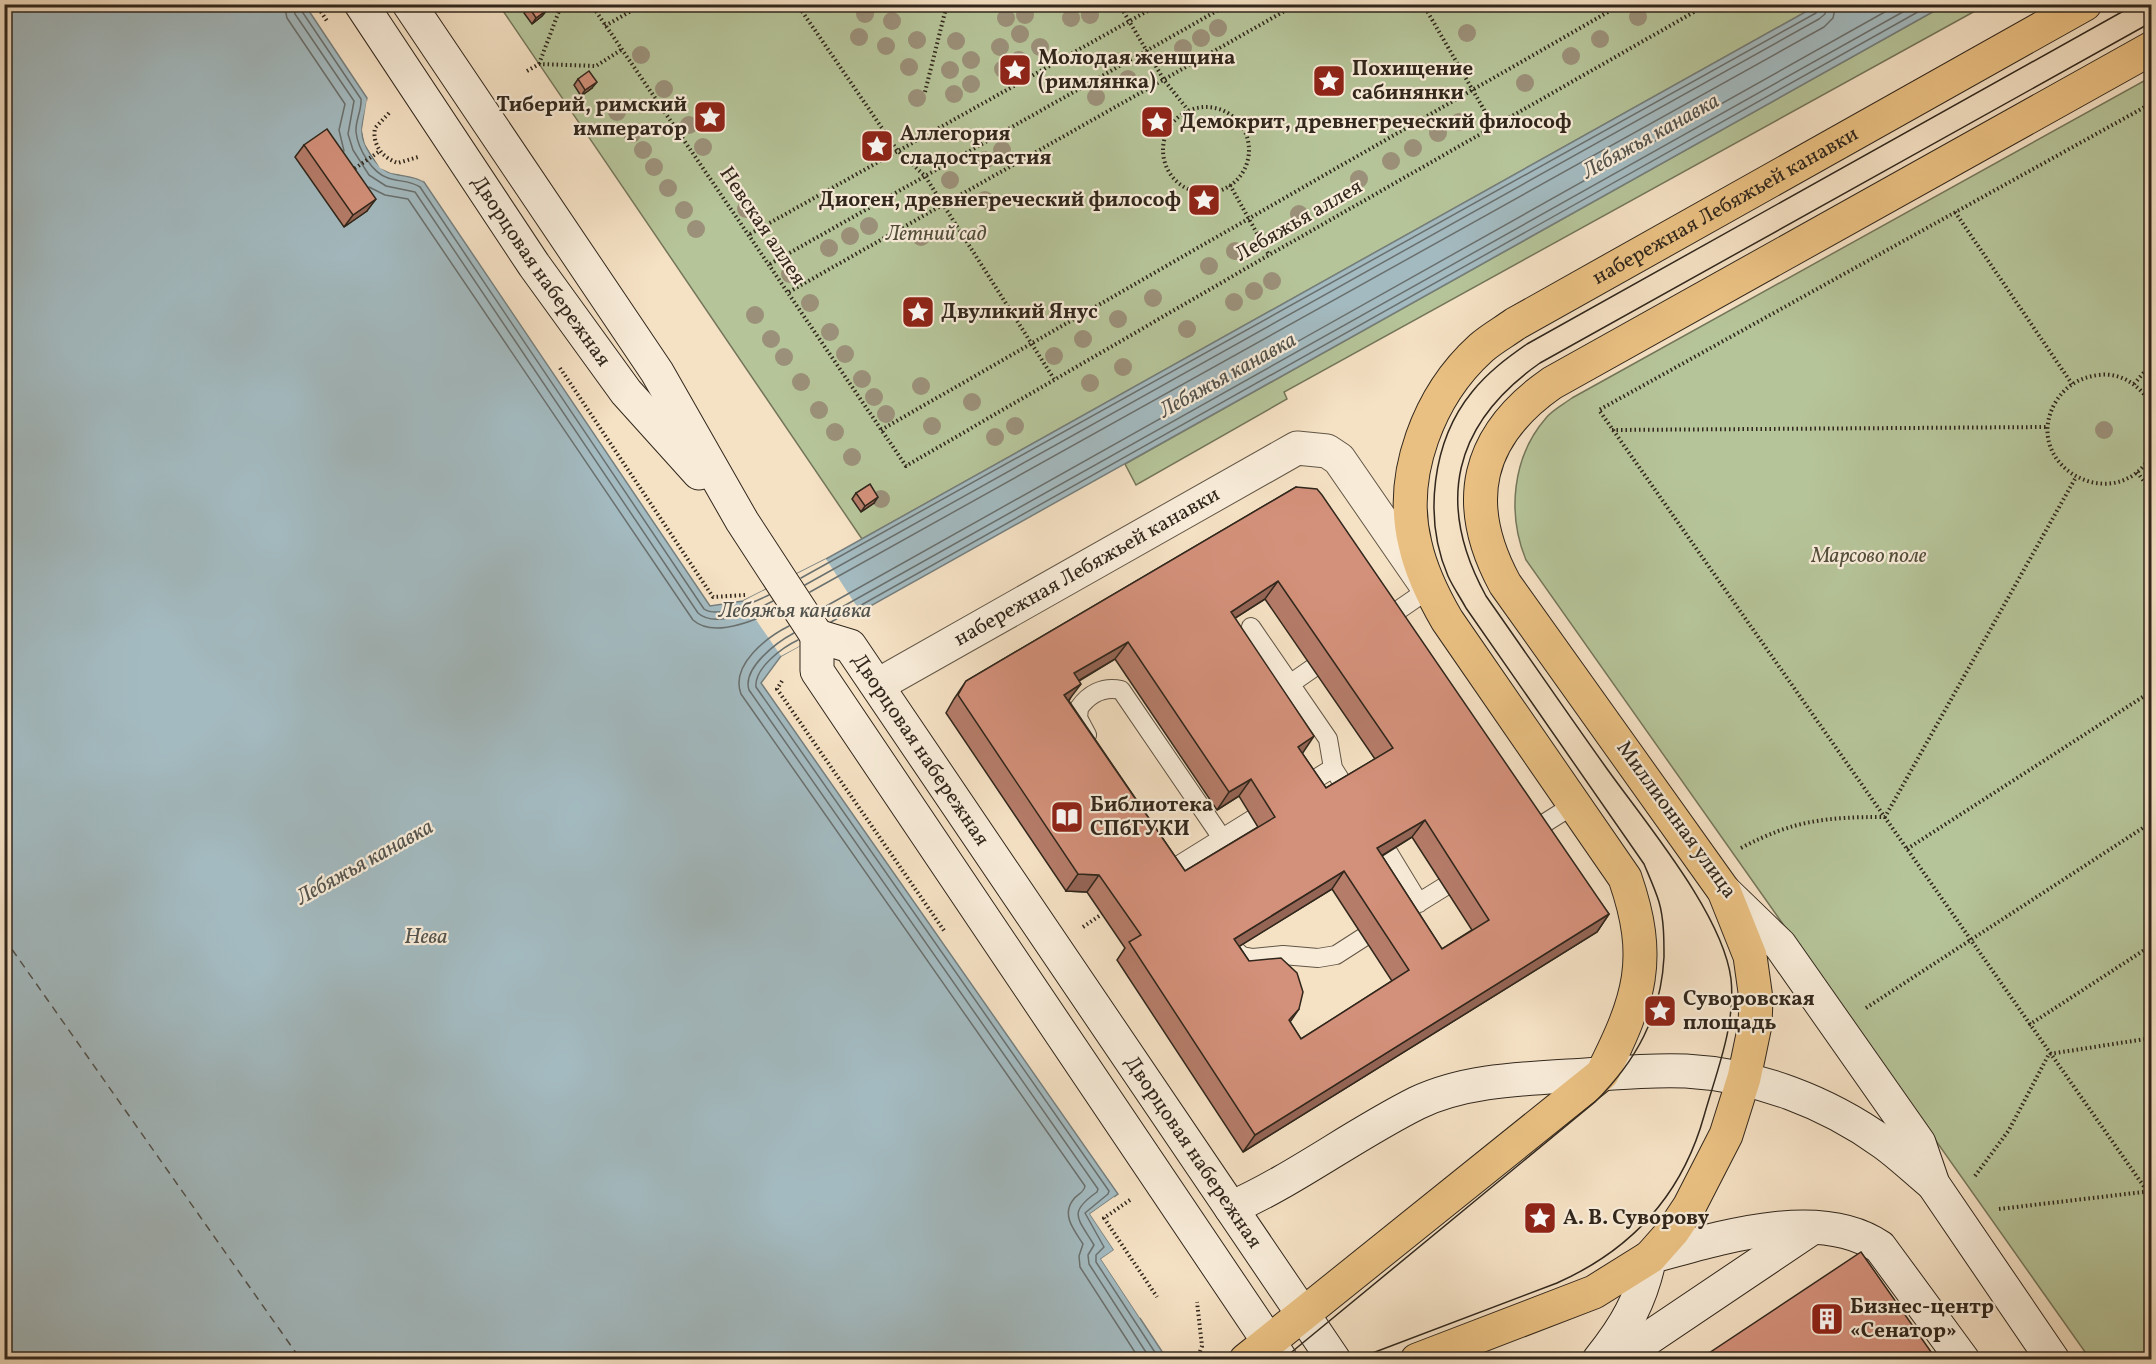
<svg xmlns="http://www.w3.org/2000/svg" width="2156" height="1364" font-family="Vollkorn,serif">
	<style>
		.green { fill: #b6c499; stroke: #74765a; stroke-width: 1.5 }
		.water { fill: #a3bac0; stroke: #757f7e; stroke-width: 1.5 }
		.pier { fill: #f5e1c4 }
		.lines { fill: none; stroke-linecap: round; stroke-linejoin: round }
		.shore { stroke: #6a706e; stroke-width: 1.5 }
		.ferry { stroke: #53534d; stroke-width: 1.5; stroke-dasharray: 8 6; stroke-linecap: butt }
		.lane-casing { stroke: #625646; stroke-width: 20 }
		.street-casing { stroke: #625646; stroke-width: 35 }
		.secondary-casing { stroke: #31271c; stroke-width: 35 }
		.primary-casing { stroke: #31271c; stroke-width: 35 }
		.path { stroke: #31271c; stroke-width: 4; stroke-dasharray: 1.5 3; stroke-linecap: butt }
		.lane { stroke: #f8ecd9; stroke-width: 18 }
		.street { stroke: #f8ecd9; stroke-width: 33 }
		.secondary { stroke: #f8ecd9; stroke-width: 33 }
		.primary { stroke: #eac082; stroke-width: 33 }
		.tram { stroke: #31271c; stroke-width: 1.5 }
		.tree { fill: #9b9079 }
		.wall { fill: #b57c69; stroke: #31271c; stroke-width: 1.5; fill-rule: evenodd }
		.shaded-wall { fill: #946555; stroke: #31271c; stroke-width: 1.5 }
		.building { fill: #d3907a; stroke: #31271c; stroke-width: 1.5; fill-rule: evenodd }
		.labels { text-anchor: middle; dominant-baseline: central; stroke-width: 4.5; stroke-linejoin: round; paint-order: stroke }
		.poi-label { font-size: 21px; font-weight: bold; fill: #31271c; stroke: #f8ecd9; text-anchor: start }
		.street-label { font-size: 21px; fill: #31271c; stroke: #f8ecd9 }
		.park-label { font-size: 21px; font-style: italic; fill: #524e3b; stroke: #f8ecd9 }
		.water-label { font-size: 22px; font-style: italic; fill: #53534d; stroke: #f8ecd9 }
	</style>
	<rect width="100%" height="100%" fill="#f5e1c4"/>
	<filter id="stains"><feTurbulence type="fractalNoise" baseFrequency=".00333" numOctaves="4"/><feColorMatrix values="0 0 0 0 .2 0 0 0 0 .09 0 0 0 0 .02 0 0 0 .5 -.17"/></filter>
	<radialGradient id="worn" r=".72"><stop offset=".6" stop-color="#630" stop-opacity="0"/><stop offset="1" stop-color="#630" stop-opacity=".3"/></radialGradient>
	<!-- green -->
	<path class="green" d="M499,5h1319l-956,534z
		M1945,5h41l-702,387 3,7 -151,86 -11,-21z
		M2151,77v1282h-61l-564,-799c-19,-46 -14,-103 20,-142 6,-8 18,-14 26,-20z"/>
	<!-- water -->
	<path class="water" d="M5,5h300l62,93c0,11 -5,21 -5,32 -1,14 14,36 26,42 12,5 24,3 36,10l286,424 33,-5 83,-42 992,-554h127l-1164,651 -20,27 357,511 -28,20 24,36 -13,9 66,100 -1162,1z"/>
	<!-- pier -->
	<path class="pier" d="M367,98l3,11 -5,21 3,13 15,22 8,5 24,3 9,9 -10,-6 -23,-3 -11,-5 -15,-24 -3,-14z
		M826,559l35,54 -80,43 -38,-55z
		M1114,1197l2,3 -22,15 23,34 -12,11 37,56 -2,2 -39,-59 13,-9 -24,-36z"/>
	<g class="lines">
		<!-- shore -->
		<path class="shore" d="M284,4l3,14 58,86 -6,26 5,21
			M293,4l2,10 59,87 -6,33 5,16 16,25 17,11 29,6 283,421c17,16 58,-3 75,-12
			M300,4l1,6 60,89c1,11 -6,22 -5,33 2,17 16,41 32,46 11,4 21,2 32,9l284,422c15,10 50,-7 65,-14
			M369,187l16,8 23,4 285,421c21,19 63,0 85,-11
			M801,578l1015,-565 3,-9
			M805,585l1014,-566 6,-5 2,-10
			M810,592l1014,-565 9,-9 3,-14
			M821,609l1078,-605
			M826,616l1091,-612
			M831,622l1101,-618
			M789,626c-22,11 -59,39 -48,68l344,492c-1,7 -8,8 -12,14 -12,16 2,31 10,44l-4,12 1,11 60,93
			M794,633c-17,9 -52,35 -45,57l349,499 -1,3c-30,21 -19,26 -3,53l-6,10 1,9 62,96
			M798,640c-15,7 -44,28 -42,47l353,504 -1,3 -23,19 19,34 -8,8v7l64,98"/>
		<!-- ferry -->
		<path class="ferry" d="M4,938l297,422"/>
		<defs>
			<path id="lane" d="M1384,620l45,-31
				M1251,627l77,112 5,29
				M1290,684l23,-16
				M1087,735l-9,-17 1,-10c10,-14 24,-22 42,-18l101,148
				M1301,788l32,-20 12,19
				M1529,833l46,-29
				M1388,852l31,51
				M1163,875l90,-56
				M1410,908l34,-21
				M1234,949l8,7 11,2 30,-3 35,3 18,-3 28,-18"/>
			<g id="street">
				<path id="s1" d="M878,685l419,-237 30,3 12,8 85,123"/>
			</g>
			<g id="secondary">
				<path id="s2" d="M361,4l173,261 92,127 73,81"/>
				<path d="M409,4l248,368 85,149 75,115"/>
				<path id="s3" d="M817,636l33,10 484,714"/>
				<path d="M817,636v35l464,689"/>
				<path d="M1724,891l56,54 139,198 14,41 120,176"/>
				<path d="M1231,1208c65,-29 122,-73 186,-105 46,-22 101,-24 151,-27 39,-2 79,-7 118,-5 71,4 141,31 198,72 18,13 33,28 49,41"/>
				<path d="M1599,1360c28,-35 42,-60 51,-103 66,-18 169,-52 230,-10l83,113"/>
				<path d="M1616,1360l196,-132"/>
			</g>
			<g id="primary">
				<path id="s4" d="M1246,1360l356,-286c38,-75 51,-115 23,-196l-178,-258c-14,-24 -26,-49 -32,-76 -17,-69 14,-149 66,-196 10,-9 23,-16 34,-24l570,-320"/>
				<path d="M1417,1360l177,-68 56,-35 23,-26 16,-24 37,-72 18,-57 11,-53 1,-26 -6,-43 -26,-65 -219,-307c-44,-81 -29,-148 47,-201l600,-335"/>
			</g>
		</defs>
		<!-- lane casing -->
		<use href="#lane" class="lane-casing"/>
		<!-- street casing -->
		<use href="#street" class="street-casing"/>
		<!-- secondary casing -->
		<use href="#secondary" class="secondary-casing"/>
		<!-- primary casing -->
		<use href="#primary" class="primary-casing"/>
		<!-- path -->
		<path class="path" d="M316,4l11,17
			M591,4l315,462 363,-211 439,-251
			M797,4l100,146 28,26 129,203
			M1046,4l15,4
			M1119,4l45,76 24,30
			M1423,4l71,123
			M605,26l38,-22
			M539,64l20,-53 9,-7
			M527,71l12,-7 57,2 25,-16
			M925,92l22,-88
			M2152,103l-553,307 553,788
			M1163 150a43 43 0 1 1 86 0a43 43 0 1 1-86 0Z
			M389,113l-14,15c-3,16 7,30 23,35l20,-6
			M351,171l29,-20
			M1230,185l39,70
			M1955,212l117,172
			M750,234l410,-230
			M770,264l459,-260
			M789,292l508,-288
			M560,368l153,229 32,-2
			M2134,384l18,-21
			M2152,405c-12,-19 -30,-33 -53,-30 -19,2 -34,11 -44,28 -35,63 61,116 97,51
			M881,430l741,-426
			M1612,430l436,-3
			M2137,472l15,20
			M782,681l-5,8 168,243
			M1741,848c53,-28 85,-31 144,-31l191,-340
			M1907,849l245,-158
			M1083,927l19,-13
			M1866,1008l286,-186
			M2029,1025l123,-80
			M1975,1176l34,-46 40,-76 103,-16
			M1130,1200l-26,18 53,79
			M1999,1209l153,-18
			M1197,1360l5,-14 -5,-44"/>
		<!-- lane -->
		<use href="#lane" class="lane"/>
		<!-- street -->
		<use href="#street" class="street"/>
		<!-- secondary -->
		<use href="#secondary" class="secondary"/>
		<!-- primary -->
		<use href="#primary" class="primary"/>
		<!-- tram -->
		<path class="tram" d="M1282,1360l313,-258c41,-41 66,-86 69,-145 0,-17 0,-38 -5,-55 -4,-13 -10,-26 -15,-38l-178,-256c-6,-11 -13,-21 -18,-32 -25,-58 -16,-135 24,-184 16,-20 35,-34 55,-48l609,-340
			M1354,1360l203,-77c74,-33 125,-88 147,-167 12,-43 32,-91 27,-137 -8,-65 -87,-158 -126,-213 -40,-56 -79,-113 -119,-170 -51,-93 -33,-172 54,-233l612,-341"/>
	</g>
	<!-- trees -->
	<g class="tree">
		<circle cx="865" cy="14" r="9"/>
		<circle cx="1025" cy="15" r="9"/>
		<circle cx="1090" cy="15" r="9"/>
		<circle cx="1638" cy="17" r="9"/>
		<circle cx="1006" cy="18" r="9"/>
		<circle cx="1071" cy="18" r="9"/>
		<circle cx="892" cy="21" r="9"/>
		<circle cx="1218" cy="28" r="9"/>
		<circle cx="1467" cy="33" r="9"/>
		<circle cx="1020" cy="34" r="9"/>
		<circle cx="859" cy="37" r="9"/>
		<circle cx="1201" cy="38" r="9"/>
		<circle cx="1600" cy="39" r="9"/>
		<circle cx="917" cy="40" r="9"/>
		<circle cx="956" cy="41" r="9"/>
		<circle cx="886" cy="46" r="9"/>
		<circle cx="1000" cy="47" r="9"/>
		<circle cx="1040" cy="47" r="9"/>
		<circle cx="1183" cy="48" r="9"/>
		<circle cx="641" cy="55" r="9"/>
		<circle cx="1571" cy="56" r="9"/>
		<circle cx="971" cy="60" r="9"/>
		<circle cx="1019" cy="60" r="9"/>
		<circle cx="909" cy="67" r="9"/>
		<circle cx="1003" cy="69" r="9"/>
		<circle cx="950" cy="70" r="9"/>
		<circle cx="1128" cy="79" r="9"/>
		<circle cx="1525" cy="83" r="9"/>
		<circle cx="971" cy="84" r="9"/>
		<circle cx="664" cy="89" r="9"/>
		<circle cx="954" cy="94" r="9"/>
		<circle cx="1096" cy="97" r="9"/>
		<circle cx="917" cy="98" r="9"/>
		<circle cx="617" cy="112" r="9"/>
		<circle cx="1459" cy="122" r="9"/>
		<circle cx="689" cy="125" r="9"/>
		<circle cx="1438" cy="133" r="9"/>
		<circle cx="632" cy="134" r="9"/>
		<circle cx="703" cy="147" r="9"/>
		<circle cx="1413" cy="148" r="9"/>
		<circle cx="643" cy="150" r="9"/>
		<circle cx="1002" cy="150" r="9"/>
		<circle cx="985" cy="160" r="9"/>
		<circle cx="1391" cy="161" r="9"/>
		<circle cx="654" cy="167" r="9"/>
		<circle cx="1359" cy="179" r="9"/>
		<circle cx="950" cy="180" r="9"/>
		<circle cx="668" cy="188" r="9"/>
		<circle cx="985" cy="200" r="9"/>
		<circle cx="746" cy="209" r="9"/>
		<circle cx="684" cy="210" r="9"/>
		<circle cx="1299" cy="214" r="9"/>
		<circle cx="869" cy="226" r="9"/>
		<circle cx="696" cy="229" r="9"/>
		<circle cx="850" cy="236" r="9"/>
		<circle cx="921" cy="237" r="9"/>
		<circle cx="829" cy="248" r="9"/>
		<circle cx="1235" cy="251" r="9"/>
		<circle cx="1209" cy="266" r="9"/>
		<circle cx="790" cy="274" r="9"/>
		<circle cx="1272" cy="281" r="9"/>
		<circle cx="1254" cy="291" r="9"/>
		<circle cx="1153" cy="298" r="9"/>
		<circle cx="1234" cy="302" r="9"/>
		<circle cx="810" cy="303" r="9"/>
		<circle cx="755" cy="315" r="9"/>
		<circle cx="1118" cy="319" r="9"/>
		<circle cx="1187" cy="329" r="9"/>
		<circle cx="830" cy="332" r="9"/>
		<circle cx="771" cy="339" r="9"/>
		<circle cx="1083" cy="339" r="9"/>
		<circle cx="845" cy="354" r="9"/>
		<circle cx="1054" cy="356" r="9"/>
		<circle cx="784" cy="357" r="9"/>
		<circle cx="1123" cy="367" r="9"/>
		<circle cx="862" cy="379" r="9"/>
		<circle cx="801" cy="382" r="9"/>
		<circle cx="1090" cy="383" r="9"/>
		<circle cx="921" cy="386" r="9"/>
		<circle cx="874" cy="397" r="9"/>
		<circle cx="972" cy="402" r="9"/>
		<circle cx="819" cy="410" r="9"/>
		<circle cx="886" cy="414" r="9"/>
		<circle cx="932" cy="426" r="9"/>
		<circle cx="1015" cy="426" r="9"/>
		<circle cx="2104" cy="430" r="9"/>
		<circle cx="835" cy="432" r="9"/>
		<circle cx="995" cy="437" r="9"/>
		<circle cx="852" cy="457" r="9"/>
		<circle cx="881" cy="499" r="9"/>
	</g>
	<!-- wall -->
	<path class="wall" d="M529,7l18,3 -5,6 -10,8 -8,-11z
		M578,79l14,9 -11,8 -7,-11z
		M304,145l63,66 -23,16 -49,-70z
		M1296,487l313,427 -12,18 -354,220 -126,-192 8,-12 -38,-56 -21,-1 -120,-178 8,-14 12,-18zM1265,599l110,160 -49,29 -24,-35 -67,-135zM1115,659l102,151 22,-14 19,31 -73,44 -116,-170 10,-20zM1412,837l60,93 -30,19 -60,-93zM1332,889l60,92 -91,58 -11,-17 9,-13 -50,-48 -10,-15z
		M856,493l18,10 -13,9 -9,-13z"/>
	<!-- shaded-wall -->
	<path class="shaded-wall" d="M547,10l-5,6 -10,8 4,-6z
		M597,82l-5,6 -11,8 4,-6z
		M376,199l-9,12 -23,16 9,-12z
		M878,497l-4,6 -13,9 4,-6z
		M1278,581l-13,18 -47,30 13,-17z
		M1128,642l-13,17 -54,32 13,-18z
		M1081,684l-13,17 -4,-6z
		M1314,736l-12,18 -4,-7z
		M1251,779l-12,17 -22,14 12,-18z
		M1425,820l-13,17 -47,29 12,-18z
		M1344,871l-12,18 -110,68 12,-18z
		M1078,874l21,1 -12,17 -21,-1z
		M1609,914l-12,18 -354,220 12,-17z"/>
	<!-- building -->
	<path class="building" d="M532,4h11l4,6 -11,8 -7,-11z
		M589,71l8,11 -12,8 -7,-11z
		M327,129l49,70 -23,16 -49,-70z
		M870,484l8,13 -13,9 -9,-13z
		M1296,487l21,2 5,6 287,419 -354,221 -126,-193 12,-7 -42,-60 -21,-1 -120,-179 8,-14zM1278,581l115,167 -67,40 -28,-41 16,-11 -83,-124zM1128,642l101,150 22,-13 24,38 -90,54 -121,-176 17,-11 -7,-11zM1425,820l64,100 -47,29 -65,-101zM1344,871l65,99 -108,69 -12,-19 10,-11 4,-17 -6,-19 -16,-15 -32,3 -15,-22z
		M1861,1252l75,107h-236z"/>
	<!-- icons -->
	<defs>
		<symbol id="sight-square" viewBox="-11 -11 22 22"><rect x="-9" y="-9" width="18" height="18" rx="4" fill="#8f2418" stroke="#f8ecd9"/><path d="M0-6L1.8-2.2L6-1.7L2.9 1.2L3.7 5.4L0 3.3L-3.7 5.4L-2.9 1.2L-6-1.7L-1.8-2.2Z" fill="#fff"/></symbol>
		<symbol id="library-square" viewBox="-11 -11 22 22"><rect x="-9" y="-9" width="18" height="18" rx="4" fill="#8f2418" stroke="#f8ecd9"/><path d="M-6-4Q-3-5.5-.7-3.5V5Q-3 3-6 4ZM6-4Q3-5.5 .7-3.5V5Q3 3 6 4Z" fill="#fff"/></symbol>
		<symbol id="building-square" viewBox="-11 -11 22 22"><rect x="-9" y="-9" width="18" height="18" rx="4" fill="#8f2418" stroke="#f8ecd9"/><path d="M-4-6H4V6H1V3H-1V6H-4ZM-2.5-4.3h1.7v1.8h-1.7ZM.8-4.3h1.7v1.8H.8ZM-2.5-1h1.7V.8h-1.7ZM.8-1h1.7V.8H.8Z" fill="#fff"/></symbol>
	</defs>
	<g fill-rule="evenodd">
		<use href="#sight-square" x="996" y="51" width="38" height="38"/>
		<use href="#sight-square" x="1310" y="62" width="38" height="38"/>
		<use href="#sight-square" x="691" y="98" width="38" height="38"/>
		<use href="#sight-square" x="1138" y="103" width="38" height="38"/>
		<use href="#sight-square" x="858" y="127" width="38" height="38"/>
		<use href="#sight-square" x="1185" y="181" width="38" height="38"/>
		<use href="#sight-square" x="899" y="293" width="38" height="38"/>
		<use href="#library-square" x="1048" y="798" width="38" height="38"/>
		<use href="#sight-square" x="1641" y="992" width="38" height="38"/>
		<use href="#sight-square" x="1521" y="1199" width="38" height="38"/>
		<use href="#building-square" x="1808" y="1300" width="38" height="38"/>
	</g>
	<g class="labels">
		<!-- poi labels -->
		<g class="poi-label">
			<text x="1038" y="58">Молодая женщина<tspan x="1038" dy="24">(римлянка)</tspan></text>
			<text x="1352" y="69">Похищение<tspan x="1352" dy="24">сабинянки</tspan></text>
			<text x="687" y="105" text-anchor="end">Тиберий, римский<tspan x="687" dy="24">император</tspan></text>
			<text x="1180" y="122">Демокрит, древнегреческий философ</text>
			<text x="900" y="134">Аллегория<tspan x="900" dy="24">сладострастия</tspan></text>
			<text x="1181" y="200" text-anchor="end">Диоген, древнегреческий философ</text>
			<text x="941" y="312">Двуликий Янус</text>
			<text x="1090" y="805">Библиотека<tspan x="1090" dy="24">СПбГУКИ</tspan></text>
			<text x="1683" y="999">Суворовская<tspan x="1683" dy="24">площадь</tspan></text>
			<text x="1563" y="1218">А. В. Суворову</text>
			<text x="1850" y="1307">Бизнес-центр<tspan x="1850" dy="24">«Сенатор»</tspan></text>
		</g>
		<!-- street labels -->
		<g class="street-label">
			<text stroke="none"><textPath href="#s4" startOffset="1557">набережная Лебяжьей канавки</textPath></text>
			<text transform="translate(1299 221) rotate(-30)">Лебяжья аллея</text>
			<text transform="translate(762 226) rotate(56)">Невская аллея</text>
			<text stroke="none"><textPath href="#s2" startOffset="322">Дворцовая набережная</textPath></text>
			<text stroke="none"><textPath href="#s1" startOffset="240">набережная Лебяжьей канавки</textPath></text>
			<text stroke="none"><textPath href="#s3" startOffset="160">Дворцовая набережная</textPath></text>
			<text transform="translate(1676 820) rotate(54)">Миллионная улица</text>
			<text stroke="none"><textPath href="#s3" startOffset="646">Дворцовая набережная</textPath></text>
		</g>
		<!-- park labels -->
		<g class="park-label">
			<text x="936" y="234">Летний сад</text>
			<text x="1869" y="556">Марсово поле</text>
		</g>
		<!-- water labels -->
		<g class="water-label">
			<text transform="translate(1651 137) rotate(-29)">Лебяжья канавка</text>
			<text transform="translate(1228 376) rotate(-29)">Лебяжья канавка</text>
			<text x="795" y="611">Лебяжья канавка</text>
			<text transform="translate(365 863) rotate(-29)">Лебяжья канавка</text>
			<text x="426" y="937">Нева</text>
		</g>
	</g>
	<!-- margin -->
	<rect width="2156" height="1364" fill="none" stroke="#f5e1c4" stroke-width="24"/>
	<rect x="6" y="6" width="2144" height="1352" fill="none" stroke="#31271c" stroke-width="3"/>
	<rect x="12" y="12" width="2132" height="1340" fill="none" stroke="#31271c" stroke-width="1.5"/>
	<rect width="100%" height="100%" filter="url(#stains)"/>
	<rect width="100%" height="100%" fill="url(#worn)"/>
</svg>
